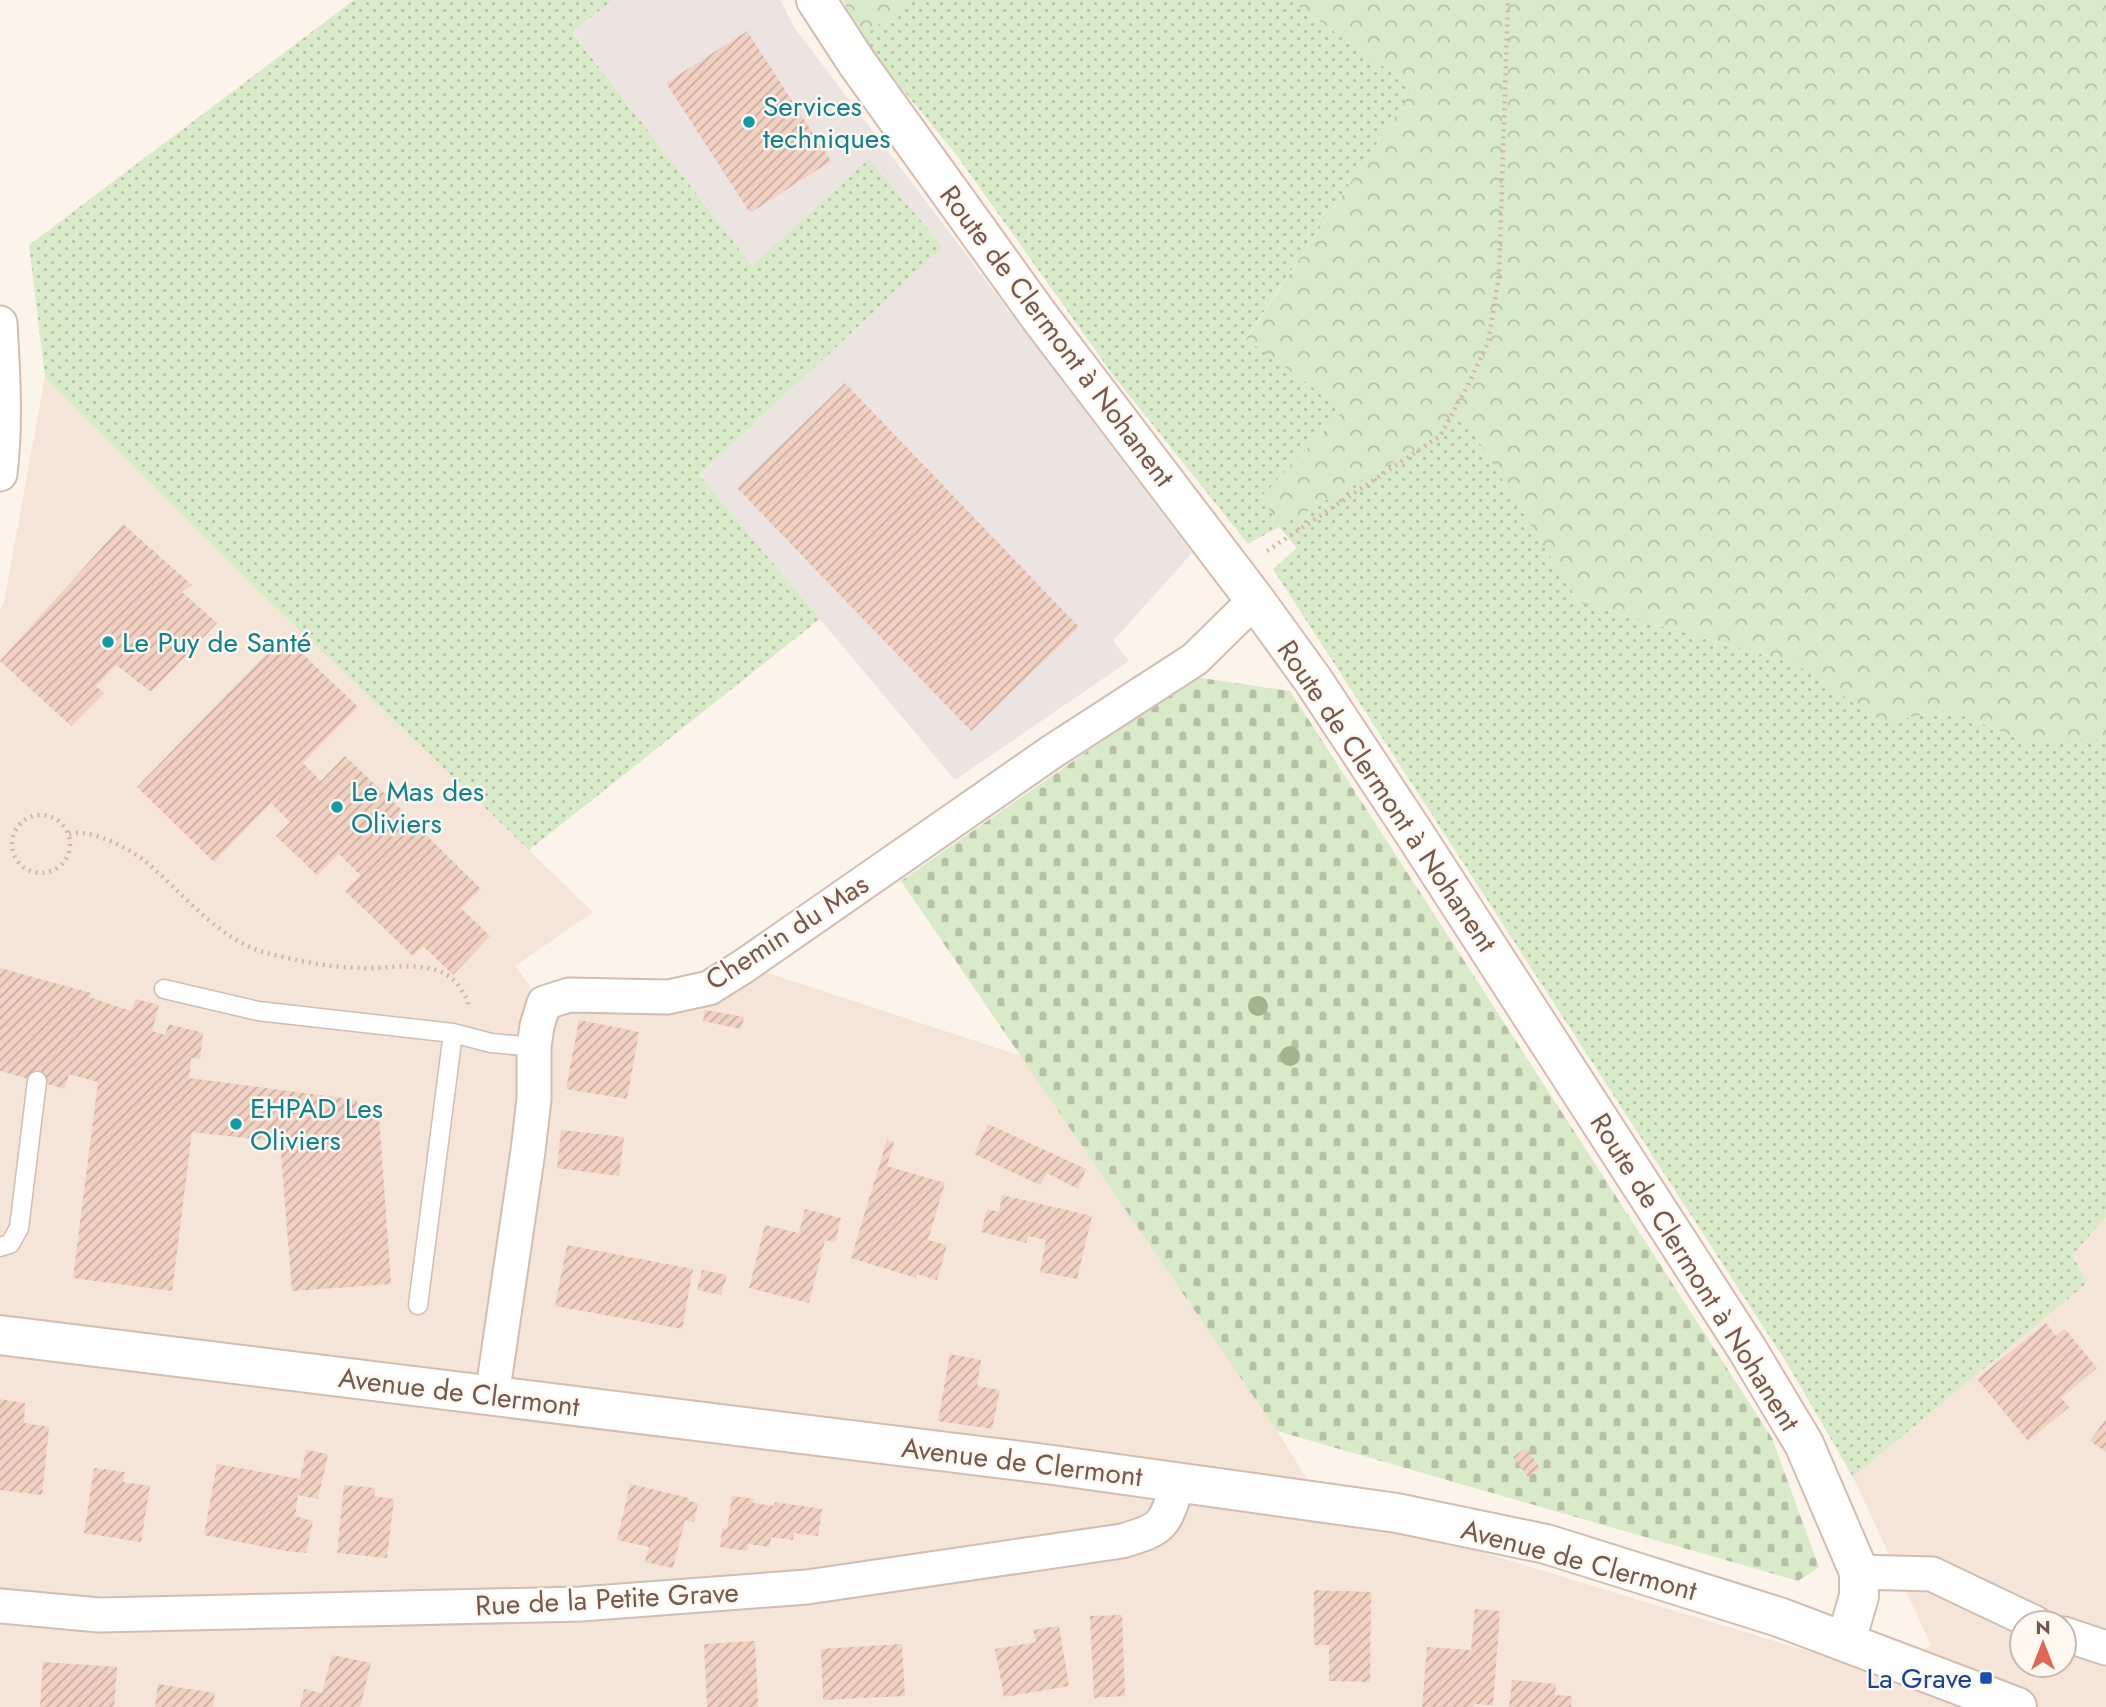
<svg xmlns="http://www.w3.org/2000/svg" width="2106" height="1707" font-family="Jost,sans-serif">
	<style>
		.residential { fill: #f4e5d8; fill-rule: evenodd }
		.industrial { fill: #ece4e0 }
		.grass { fill: url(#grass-dots) }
		.forest { fill: url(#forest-crowns) }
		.cemetery { fill: url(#cemetery-stones) }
		.building { fill: url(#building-hatch) }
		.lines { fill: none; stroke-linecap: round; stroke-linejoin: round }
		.lane-casing { stroke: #d1bdb2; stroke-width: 21 }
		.street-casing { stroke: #d1bdb2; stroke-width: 37 }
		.secondary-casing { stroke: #d4bcaf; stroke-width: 42 }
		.path { stroke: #d7b3a5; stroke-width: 4.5; stroke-dasharray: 2 5; stroke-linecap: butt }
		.lane { stroke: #fff; stroke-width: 18 }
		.street { stroke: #fff; stroke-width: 33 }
		.secondary { stroke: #fff; stroke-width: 38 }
		.tree { fill: #a3b28f }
		.culture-dot { fill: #0f9aa8; stroke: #fff8f1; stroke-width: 2.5 }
		.transit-dot { fill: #1a4fb4; stroke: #fff8f1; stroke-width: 2.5 }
		.labels { text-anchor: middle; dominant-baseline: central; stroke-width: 5; stroke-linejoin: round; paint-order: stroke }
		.culture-label { font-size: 28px; fill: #0d838f; stroke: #fff8f1; text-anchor: start }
		.street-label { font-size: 28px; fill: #77584d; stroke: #fff8f1 }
		.transit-label { font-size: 28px; fill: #164399; stroke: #fff8f1; text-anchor: end }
	</style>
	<defs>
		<pattern id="grass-dots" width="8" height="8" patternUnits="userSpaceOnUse" patternTransform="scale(1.75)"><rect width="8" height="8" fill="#d9eac8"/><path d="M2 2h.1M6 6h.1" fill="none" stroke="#b5c0a5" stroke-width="1.8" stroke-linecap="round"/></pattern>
		<pattern id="forest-crowns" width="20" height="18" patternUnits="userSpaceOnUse" patternTransform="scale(1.75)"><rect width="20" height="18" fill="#d9eac8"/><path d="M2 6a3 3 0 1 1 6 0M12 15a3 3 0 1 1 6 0" fill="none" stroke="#b5c0a5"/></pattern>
		<pattern id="cemetery-stones" width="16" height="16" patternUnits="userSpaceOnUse" patternTransform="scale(1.75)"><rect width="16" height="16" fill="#d9eac8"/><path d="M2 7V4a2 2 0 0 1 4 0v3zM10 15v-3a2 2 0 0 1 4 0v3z" fill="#b5c0a5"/></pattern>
		<pattern id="building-hatch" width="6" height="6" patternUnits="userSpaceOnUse" patternTransform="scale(1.75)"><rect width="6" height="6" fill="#f1d1c2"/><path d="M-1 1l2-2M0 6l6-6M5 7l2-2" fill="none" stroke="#c8aca0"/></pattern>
	</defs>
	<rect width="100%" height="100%" fill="#fcf3ea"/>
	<!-- residential -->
	<path class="residential" d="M45,377l222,222 326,313 -78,54 27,37 127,-6 75,-32 277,91 256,375 46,73 560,170 48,-29 -78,-168 234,-194 -15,-28 34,-38v490h-2106v-1096l4,-9zM2022,1623h42v42h-42z"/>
	<!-- industrial -->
	<path class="industrial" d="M613,0h167l14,27 398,526 -79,88 16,20 -174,119 -256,-305 244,-228 -74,-87 -117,107 -180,-236z"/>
	<!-- grass -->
	<path class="grass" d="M354,0h259l-41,32 180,234 117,-107 74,88 -244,228 121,144 -291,231 -262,-251 -222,-222 -16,-132z
		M909,0h381l124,88 -168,250 98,72 -82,86 200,-82 117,189 217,61 87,58 67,-12 71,30 85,-1v478l-34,38 15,28 -234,194 -65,-112 -515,-796 24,-21 -18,-21 -31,17 -135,-169 -158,-222 -94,-114z"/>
	<!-- forest -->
	<path class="forest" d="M843,0h66l-48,39z
		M1290,0h816v739l-85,1 -71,-30 -67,12 -87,-58 -217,-61 -117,-189 -22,22 -161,91 -17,-31 82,-86 -98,-71 168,-251z"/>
	<!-- cemetery -->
	<path class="cemetery" d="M1194,677l96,14 482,747 47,129 -21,14 -521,-150 -376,-550z"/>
	<!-- building -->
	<path class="building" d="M747,31l84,130 -81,52 -84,-130z
		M845,383l234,244 -108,104 -234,-243z
		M123,524l69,61 -10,7 35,31 -66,69 -35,-27 -20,21 8,7 -33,33 -71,-65z
		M284,636l74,71 -55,56 18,18 24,-25 58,55 -9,9 11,10 10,-6 66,65 -20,19 29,28 -37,39 -30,-29 -10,10 -68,-65 15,-16 -21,-21 -22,21 -41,-39 14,-14 -19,-19 -57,59 -77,-75z
		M0,968l91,25 -2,4 42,14 5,-12 23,6 -7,26 13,4 4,-11 34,9 -3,26 -9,-1 -2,20 168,22 2,16h20l12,168 -99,7 -12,-149 -88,-10 -20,159 -99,-13 25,-196 -29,-8 -4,15 -65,-18z
		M705,1010l39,7 -3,12 -38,-8z
		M579,1020l60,12 -12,67 -61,-10z
		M988,1124l98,45 -8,20 -31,-16 -7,12 -66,-31z
		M561,1130l63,7 -5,39 -62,-8z
		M887,1140l7,2 -7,24 58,17 -17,57 19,5 -10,35 -20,-6 -1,4 -65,-20z
		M1002,1195l90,21 -15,63 -37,-7 6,-32 -18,-4 -2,7 -45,-11 6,-23 12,3z
		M805,1209l36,9 -6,24 -10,-2 -16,63 -60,-15 16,-63 34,8z
		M567,1245l126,24 -11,60 -127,-23z
		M702,1270l25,5 -6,20 -24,-5z
		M2046,1323l10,13 9,-7 32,39 -36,30 8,9 -41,34 -51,-62z
		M950,1354l31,6 -4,26 23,4 -8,39 -54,-8z
		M0,1399l25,4 -1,20 25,4 -7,68 -42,-5z
		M2106,1419v33l-16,-11z
		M1526,1448l14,20 -12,9 -15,-20z
		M306,1450l22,4 -10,45 -20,-4 -3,21 18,5 -7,32 -20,-2 -82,-16 13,-71 83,15z
		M94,1468l31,4 -2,10 27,4 -9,56 -57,-9z
		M630,1484l59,14v3l9,2 -4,19 -9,-2 -12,48 -28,-6 4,-15 -32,-7z
		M344,1485l31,3 -1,8 20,3 -7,59 -50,-5z
		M732,1496l22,3 -1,4 21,3 1,-4 47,7 -4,27 -24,-3 -1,7 -22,-3 -2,10 -21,-3 -1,7 -27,-4 2,-19 5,1z
		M1314,1590l57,2 -1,90 -41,-1v-36h-15z
		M1475,1609l25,2 -7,94 -19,-1 -1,3h-51l5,-60 44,3z
		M1122,1615l3,81 -31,2 -4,-82z
		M1059,1626l10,60 -65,11 -9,-48 41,-7 -3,-12z
		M755,1641l3,66h-51l-3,-63z
		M902,1644l3,52 -82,4 -2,-51z
		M332,1655l39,8 -11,44h-60l4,-18 18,4z
		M43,1662l74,5 -3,40h-74z
		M1512,1680l44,4 -1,11 17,1 -1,11h-62z
		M158,1684l57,9 -2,14h-58z"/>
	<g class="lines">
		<defs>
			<path id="lane" d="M164,989l94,22 195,22 38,10 43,4
				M0,1247l10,-3 9,-16 18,-147
				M418,1305l35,-272"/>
			<path id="street" d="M0,323c3,51 6,101 0,151
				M492,1396l36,-245 6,-52v-52l3,-21 7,-23 25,-8 99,2 41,-9 35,-22 309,-215 142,-92 60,-59
				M1859,1572l73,2 103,49
				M0,1606l99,9 482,-11 226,-17 315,-46c45,-13 41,-16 57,-59
				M2064,1634l42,14"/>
			<path id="secondary" d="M816,0l41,63 182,253 216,284 58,80 103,156 331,513 57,95 55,128v24l-13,45
				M0,1335l1053,130 344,48 149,31 233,73 238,90"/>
		</defs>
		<!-- lane casing -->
		<use href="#lane" class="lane-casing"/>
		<!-- street casing -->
		<use href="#street" class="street-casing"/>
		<!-- secondary casing -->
		<use href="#secondary" class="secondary-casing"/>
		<!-- path -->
		<path class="path" d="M1267,551l173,-115 28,-51 20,-42 11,-67 9,-276
			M12 844a29 29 0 1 1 58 0a29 29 0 1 1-58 0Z
			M69,834c22,-6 60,14 77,28 36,30 71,76 117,90 30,8 64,15 95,16 33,2 82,-13 103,21 4,7 8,11 7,19"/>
		<!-- lane -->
		<use href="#lane" class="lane"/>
		<!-- street -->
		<use href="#street" class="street"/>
		<!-- secondary -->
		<use href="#secondary" class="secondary"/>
	</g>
	<!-- trees -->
	<g class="tree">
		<circle cx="1258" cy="1006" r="10"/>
		<circle cx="1290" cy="1056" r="10"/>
	</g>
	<!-- markers -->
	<g class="culture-dot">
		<circle cx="749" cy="122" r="7"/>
		<circle cx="108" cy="642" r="7"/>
		<circle cx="337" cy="807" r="7"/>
		<circle cx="236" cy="1124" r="7"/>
	</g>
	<rect class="transit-dot" x="1979" y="1671" width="14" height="14" rx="3.5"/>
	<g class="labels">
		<!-- culture labels -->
		<g class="culture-label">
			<text x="763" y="106">Services<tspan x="763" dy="32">techniques</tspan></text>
			<text x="122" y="642">Le Puy de Santé</text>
			<text x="351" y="791">Le Mas des<tspan x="351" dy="32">Oliviers</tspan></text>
			<text x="250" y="1108">EHPAD Les<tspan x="250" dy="32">Oliviers</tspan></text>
		</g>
		<!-- street labels -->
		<g class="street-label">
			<text transform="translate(1057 336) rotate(53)">Route de Clermont à Nohanent</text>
			<text transform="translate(1387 796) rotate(56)">Route de Clermont à Nohanent</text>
			<text transform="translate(787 932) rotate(-33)">Chemin du Mas</text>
			<text transform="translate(1695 1272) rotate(58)">Route de Clermont à Nohanent</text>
			<text transform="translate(459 1392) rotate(7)">Avenue de Clermont</text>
			<text transform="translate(1022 1462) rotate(7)">Avenue de Clermont</text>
			<text transform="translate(1579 1560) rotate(15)">Avenue de Clermont</text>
			<text transform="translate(607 1599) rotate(-3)">Rue de la Petite Grave</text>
		</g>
		<!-- transit labels -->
		<g class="transit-label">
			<text x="1972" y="1678">La Grave</text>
		</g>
	</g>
	<!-- north arrow -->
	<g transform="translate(2043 1644)"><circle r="33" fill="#fff8f1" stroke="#c9b8af" stroke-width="2"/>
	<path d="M0-5L12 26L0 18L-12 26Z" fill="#e26653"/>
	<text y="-10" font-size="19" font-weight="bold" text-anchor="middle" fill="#77584d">N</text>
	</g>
</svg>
